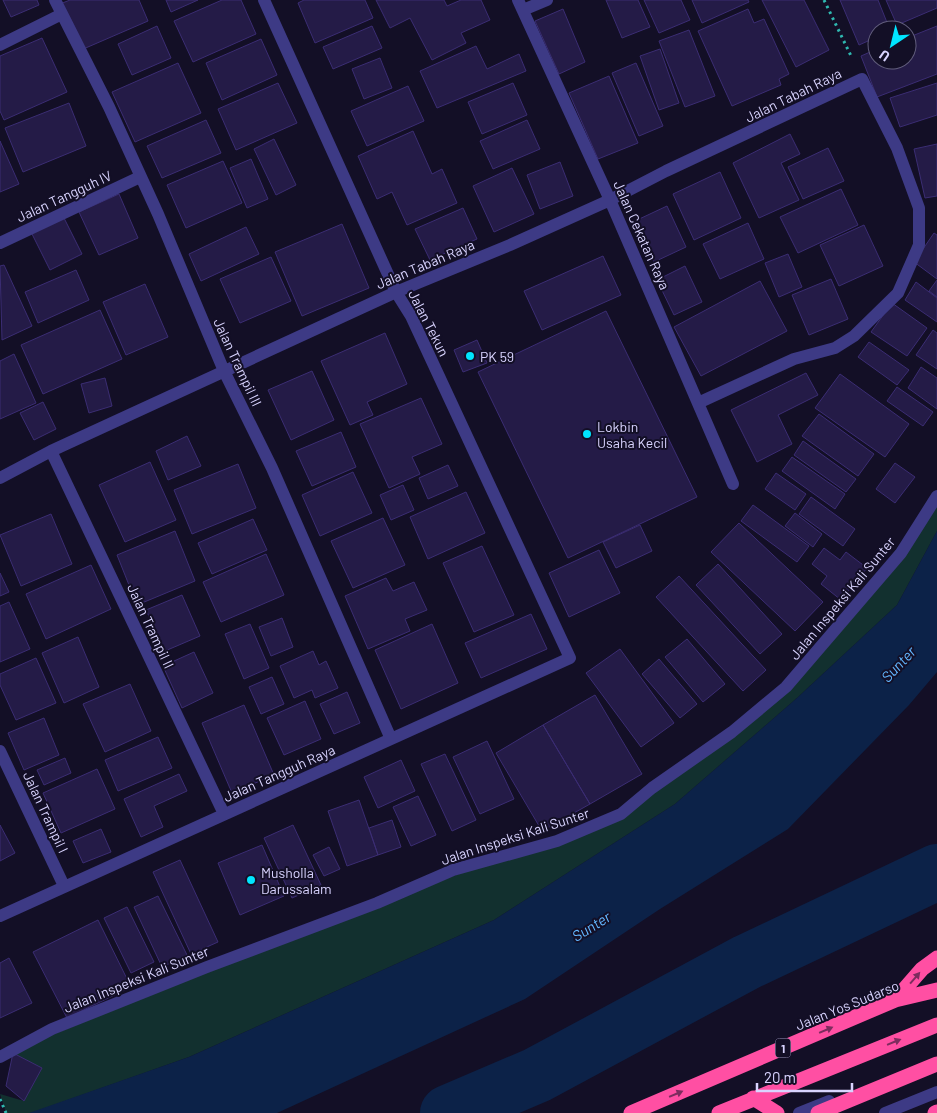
<svg xmlns="http://www.w3.org/2000/svg" width="937" height="1113" font-family="Barlow,sans-serif">
	<style>
		.green { fill: #12302f }
		.water { fill: #0c2248 }
		.lines { fill: none; stroke-linecap: round; stroke-linejoin: round }
		.river { stroke: #0c2248; stroke-width: 56 }
		.building { fill: #241b47; stroke: #3b2d73 }
		.path { stroke: #2fb8b0; stroke-width: 3; stroke-dasharray: 2.5 4; stroke-linecap: butt }
		.lane { stroke: #3d3a85; stroke-width: 12 }
		.street { stroke: #3d3a85; stroke-width: 12 }
		.highway { stroke: #ff4fa3; stroke-width: 15 }
		.oneway { fill: #7d2c5e }
		.poi-dot { fill: #00e5ff; stroke: #130f26; stroke-width: 2 }
		.labels { text-anchor: middle; dominant-baseline: central; stroke-width: 4; stroke-linejoin: round; paint-order: stroke }
		.shield { fill: #130f26; stroke: #9e99be; stroke-width: 1 }
		.shield-label { font-size: 12px; font-weight: bold; fill: #d9d4ff }
		.street-label { font-size: 14px; fill: #d9d4ff; stroke: #130f26 }
		.poi-label { font-size: 14px; fill: #d9d4ff; stroke: #130f26; text-anchor: start }
		.water-label { font-size: 15px; font-style: italic; fill: #62b6ff; stroke: #130f26 }
	</style>
	<rect width="100%" height="100%" fill="#130f26"/>
	<!-- green -->
	<path class="green" d="M937,494v37l-40,74 -100,93 -122,106 -181,116 -305,137 -158,56h-25l-6,-19 24,7 17,-33 -31,-16 366,-149 221,-77 189,-139 70,-83z"/>
	<!-- water -->
	<path class="water" d="M937,531v141l-28,33 -121,124 -128,80 -135,90 -248,114h-248l160,-56 305,-137 181,-116 122,-106 100,-93z"/>
	<g class="lines">
		<!-- river -->
		<path class="river" d="M448,1113l89,-38 210,-113 190,-90"/>
	</g>
	<!-- building -->
	<path class="building" d="M3,0h34l2,5 -28,12z
		M70,0h69l9,21 -67,29 -21,-46z
		M166,0h32l-27,12z
		M222,0h19l15,34 -63,28 -19,-41z
		M304,0h61l8,18 -58,25 -17,-40z
		M376,0h68l3,6 14,-6h20l9,20 -29,13 5,10 -34,17 -22,-42 -20,10z
		M606,0h32l12,27 -28,11z
		M644,0h37l9,20 -31,13z
		M692,0h56l1,2 -47,21z
		M762,0h42l25,50 -33,17z
		M840,0h38l12,30h-13v7l-18,8z
		M886,0h51v8l-40,17z
		M563,9l22,53 -26,12 -24,-53z
		M748,9l6,14 10,-4 25,55 -10,5 2,6 -49,21 -34,-75z
		M157,26l14,32 -39,17 -14,-31z
		M372,26l10,22 -49,21 -10,-22z
		M937,26v48l-60,23 -16,-41 16,-7v11h30v-22z
		M689,30l26,66 -30,11 -26,-66z
		M42,38l25,54 -63,28 -4,-9v-55z
		M261,39l16,36 -55,25 -16,-37z
		M476,46l11,23 32,-15 7,17 -89,37 -17,-37z
		M660,49l19,54 -20,7 -19,-54z
		M380,58l12,30 -28,11 -12,-30z
		M178,63l23,50 -66,29 -23,-50z
		M636,63l27,63 -24,10 -27,-63z
		M609,76l29,67 -40,16 -29,-66z
		M278,83l19,40 -61,27 -18,-41z
		M513,83l14,32 -45,19 -14,-32z
		M937,83v32l-37,12 -10,-29z
		M408,86l16,35 -57,25 -16,-35z
		M69,103l17,43 -63,26 -18,-44z
		M206,120l15,33 -59,25 -15,-32z
		M527,120l13,29 -47,20 -13,-28z
		M413,131l19,43 10,-5 15,34 -50,22 -15,-33 -15,7 -19,-43z
		M790,134l10,20 -19,9 18,37 -40,18 -26,-55z
		M274,139l22,46 -20,10 -22,-46z
		M0,141l19,43 -19,8z
		M937,144v52l-12,2 -11,-49z
		M828,148l16,33 -41,18 -15,-32z
		M251,159l17,40 -21,9 -17,-40z
		M223,161l19,42 -56,25 -19,-43z
		M560,162l13,34 -33,13 -13,-34z
		M512,168l22,46 -40,18 -21,-46z
		M720,172l21,46 -47,22 -21,-46z
		M841,189l17,36 -60,28 -18,-36z
		M119,194l19,44 -39,17 -20,-43z
		M667,206l19,41 -32,15 -19,-41z
		M463,208l14,31 -47,21 -15,-31z
		M63,216l19,38 -32,16 -19,-38z
		M748,223l16,36 -44,20 -17,-35z
		M342,224l27,64 -67,28 -27,-64z
		M864,225l19,41 -44,20 -19,-41z
		M246,227l13,27 -58,27 -12,-27z
		M934,233l3,2v44l-23,-17z
		M788,254l14,33 -23,10 -14,-34z
		M603,256l18,39 -79,35 -18,-39z
		M271,257l20,44 -51,22 -20,-44z
		M4,265l28,61 -30,14 -2,-74z
		M685,266l17,36 -28,13 -17,-35z
		M76,270l13,30 -51,23 -13,-31z
		M831,279l17,40 -39,16 -17,-40z
		M937,280v17l-8,-6z
		M760,281l27,50 -86,45 -27,-49z
		M916,282l21,16v24l-32,-22z
		M145,284l23,53 -42,18 -23,-53z
		M892,303l35,25 -20,28 -36,-24z
		M100,310l22,49 -79,35 -22,-49z
		M606,311l91,186 -129,61 -90,-186z
		M933,330l4,3v36l-21,-14z
		M385,333l22,51 -40,18 6,13 -23,10 -29,-64z
		M477,340l10,23 -24,9 -9,-22z
		M869,342l40,28 -12,15 -39,-28z
		M14,354l22,49 -36,16v-58z
		M921,367l16,11v31l-29,-21z
		M312,371l22,49 -43,20 -23,-50z
		M806,373l12,22 -40,20 14,29 -35,18 -26,-52z
		M840,374l69,50 -24,33 -70,-49z
		M105,378l7,28 -23,7 -8,-29z
		M897,387l36,25 -10,14 -36,-25z
		M421,398l21,46 -30,13 8,17 -31,14 -29,-64z
		M43,402l13,27 -22,11 -14,-27z
		M819,414l55,40 -16,22 -56,-40z
		M341,432l15,35 -44,19 -16,-35z
		M187,436l14,30 -33,14 -12,-29z
		M803,441l53,38 -10,13 -52,-37z
		M792,457l53,37 -10,15 -53,-38z
		M150,462l26,58 -51,22 -26,-57z
		M895,463l20,14 -20,26 -19,-14z
		M238,464l18,44 -64,26 -18,-44z
		M448,465l10,21 -30,13 -9,-21z
		M353,472l19,41 -52,23 -18,-41z
		M776,473l30,21 -11,16 -30,-21z
		M403,485l11,25 -23,10 -11,-25z
		M466,492l19,41 -57,26 -18,-42z
		M811,497l44,32 -12,17 -44,-32z
		M753,505l56,41 -12,16 -56,-41z
		M795,513l27,21 -9,13 -28,-21z
		M51,514l21,50 -51,22 -21,-51z
		M383,518l22,47 -52,23 -22,-47z
		M253,519l14,31 -55,24 -14,-31z
		M739,523l84,79 -28,29 -84,-79z
		M640,525l12,26 -36,17 -13,-26z
		M175,531l20,50 -58,24 -20,-50z
		M482,546l32,69 -40,17 -31,-69z
		M824,548l16,12 6,-8 21,16 -26,32 -20,-16 6,-8 -15,-12z
		M599,550l21,43 -51,24 -20,-44z
		M266,554l18,41 -63,27 -18,-40z
		M718,564l64,70 -22,20 -64,-69z
		M91,565l20,44 -65,30 -20,-45z
		M0,573l9,19 -9,4z
		M679,576l87,94 -23,21 -87,-94z
		M386,578l7,13 21,-9 13,28 -22,9 5,12 -42,18 -23,-53z
		M182,595l18,41 -35,15 -19,-41z
		M9,602l21,47 -30,13v-56z
		M531,614l16,35 -66,29 -16,-35z
		M282,618l11,29 -22,9 -12,-29z
		M250,624l19,44 -25,11 -19,-45z
		M432,624l26,59 -57,26 -26,-59z
		M78,637l21,50 -35,16 -22,-50z
		M687,639l38,45 -22,18 -38,-45z
		M620,649l54,74 -33,24 -55,-74z
		M313,651l6,14 7,-4 12,27 -23,10 -3,-8 -18,8 -14,-32z
		M194,652l19,41 -31,15 -19,-42z
		M36,658l20,45 -40,17 -16,-35v-11z
		M659,659l38,45 -17,14 -38,-44z
		M272,677l12,27 -23,10 -12,-27z
		M130,684l21,47 -46,21 -22,-48z
		M347,692l13,31 -26,11 -14,-30z
		M595,695l47,79 -52,30 -47,-79z
		M305,701l16,38 -37,16 -17,-37z
		M244,705l30,70 -42,18 -30,-70z
		M44,718l15,37 -35,15 -16,-37z
		M543,725l47,79 -48,27 -46,-78z
		M158,737l14,31 -54,23 -13,-31z
		M487,741l27,58 -34,15 -27,-57z
		M445,754l31,66 -24,11 -31,-67z
		M65,758l6,15 -27,12 -7,-15z
		M401,760l14,31 -37,17 -14,-31z
		M97,769l18,40 -54,24 -18,-40z
		M179,774l8,17 -33,15 9,21 -22,10 -17,-38z
		M418,796l18,39 -25,11 -18,-39z
		M359,800l19,55 -31,11 -19,-55z
		M392,820l9,27 -23,8 -9,-27z
		M0,825l15,28 -15,8z
		M293,825l28,60 -29,13 -28,-60z
		M101,829l10,23 -28,11 -10,-22z
		M262,845l22,51 -44,19 -22,-52z
		M329,847l11,22 -16,7 -11,-21z
		M180,860l38,82 -27,12 -38,-82z
		M158,896l29,59 -25,12 -28,-60z
		M127,907l27,55 -23,11 -27,-55z
		M98,920l33,67 -64,31 -34,-66z
		M9,958l23,45 -32,15v-55z
		M13,1053l29,15 -18,33 -18,-15z"/>
	<g class="lines">
		<!-- path -->
		<path class="path" d="M824,0l28,58
			M0,1099l6,14"/>
		<!-- lane -->
		<path class="lane" d="M799,1113l30,-12
			M885,1113l52,-21"/>
		<!-- street -->
		<path class="street" d="M55,0l54,107 49,107 66,157 48,97 119,271
			M518,0l92,200 123,284
			M523,10l24,-10
			M0,45l62,-31
			M0,243l140,-66
			M51,451l173,363
			M0,478l51,-27 345,-159 114,-47 100,-45 56,-29 196,-92 35,69 22,60v37l-21,48 -44,43 -19,12 -41,11 -96,44
			M0,751l64,135
			M0,916l570,-258 -159,-342 -15,-24 -132,-292
			M0,1057l52,-28 155,-62 170,-64 76,-33 104,-29 64,-27 31,-26 80,-56 54,-45 115,-134 36,-57"/>
		<!-- highway -->
		<path class="highway" d="M895,1000l27,-31 15,-11
			M753,1098l24,15
			M631,1113l264,-113 42,-10
			M719,1113l218,-88
			M818,1113l119,-49
			M935,1113l2,-1"/>
	</g>
	<!-- one-way arrows -->
	<defs><path id="oneway-solid" d="M-6-.8H1V-3.2L6.5 0L1 3.2V.8H-6Z" transform="scale(1.25)"/></defs>
	<g class="oneway">
		<use href="#oneway-solid" transform="translate(915 978) rotate(-49)"/>
		<use href="#oneway-solid" transform="translate(826 1030) rotate(-23)"/>
		<use href="#oneway-solid" transform="translate(894 1042) rotate(-22)"/>
		<use href="#oneway-solid" transform="translate(676 1094) rotate(-23)"/>
	</g>
	<!-- markers -->
	<g class="poi-dot">
		<circle cx="470" cy="356" r="5"/>
		<circle cx="587" cy="434" r="5"/>
		<circle cx="251" cy="880" r="5"/>
	</g>
	<g class="labels">
		<!-- shield labels -->
		<rect class="shield" x="775.5" y="1038.5" width="15" height="19" rx="4"/>
		<g class="shield-label">
			<text x="783" y="1048">1</text>
		</g>
		<!-- street labels -->
		<g class="street-label">
			<text transform="translate(793 95) rotate(-26)">Jalan Tabah Raya</text>
			<text transform="translate(64 196) rotate(-25)">Jalan Tangguh IV</text>
			<text transform="translate(642 235) rotate(66)">Jalan Cekatan Raya</text>
			<text transform="translate(425 264) rotate(-23)">Jalan Tabah Raya</text>
			<text transform="translate(429 323) rotate(63)">Jalan Tekun</text>
			<text transform="translate(238 362) rotate(65)">Jalan Trampil III</text>
			<text transform="translate(842 598) rotate(-50)">Jalan Inspeksi Kali Sunter</text>
			<text transform="translate(151 626) rotate(65)">Jalan Trampil II</text>
			<text transform="translate(279 773) rotate(-24)">Jalan Tangguh Raya</text>
			<text transform="translate(46 812) rotate(65)">Jalan Trampil I</text>
			<text transform="translate(515 836) rotate(-18)">Jalan Inspeksi Kali Sunter</text>
			<text transform="translate(136 979) rotate(-22)">Jalan Inspeksi Kali Sunter</text>
			<text transform="translate(847 1005) rotate(-22)">Jalan Yos Sudarso</text>
		</g>
		<!-- poi labels -->
		<g class="poi-label">
			<text x="480" y="356">PK 59</text>
			<text x="597" y="426">Lokbin<tspan x="597" dy="16">Usaha Kecil</tspan></text>
			<text x="261" y="872">Musholla<tspan x="261" dy="16">Darussalam</tspan></text>
		</g>
		<!-- water labels -->
		<g class="water-label">
			<text transform="translate(898 664) rotate(-47)">Sunter</text>
			<text transform="translate(591 926) rotate(-32)">Sunter</text>
		</g>
	</g>
	<!-- north arrow -->
	<g transform="translate(892 45) rotate(215)"><circle r="24" fill="#130f26" stroke="#625e7d"/>
	<path d="M0-4L9 19L0 12L-9 19Z" fill="#00e5ff"/>
	<text y="-8" font-size="14" font-weight="bold" text-anchor="middle" fill="#d9d4ff">U</text>
	</g>
	<!-- scale -->
	<path d="M757 1083v8h95v-8" fill="none" stroke="#d9d4ff" stroke-width="2.5"/>
	<text x="764" y="1083" font-size="15" fill="#d9d4ff" stroke="#130f26" stroke-width="4" paint-order="stroke">20 m</text>
</svg>
